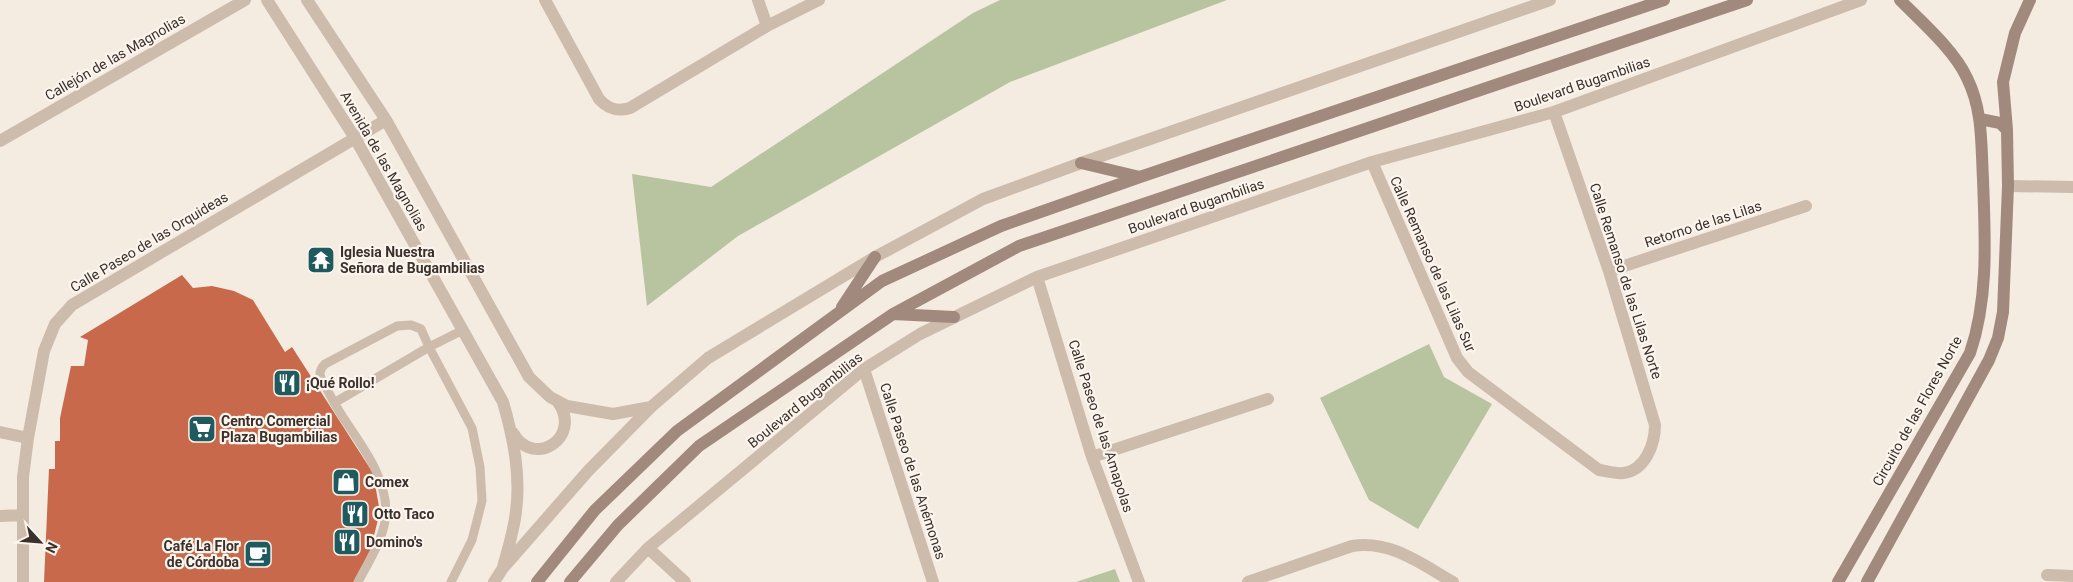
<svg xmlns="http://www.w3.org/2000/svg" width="2073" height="582" font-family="Roboto,sans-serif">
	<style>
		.green { fill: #b8c4a0 }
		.building { fill: #c8694b }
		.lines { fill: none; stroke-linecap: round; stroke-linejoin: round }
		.lane { stroke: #cdbbac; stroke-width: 9 }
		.street { stroke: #cdbbac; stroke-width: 12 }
		.secondary { stroke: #a18a7d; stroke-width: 12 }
		.labels { text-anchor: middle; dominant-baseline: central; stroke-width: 4.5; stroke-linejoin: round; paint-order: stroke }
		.street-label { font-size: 14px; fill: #3b302b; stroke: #fbf5ee }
		.poi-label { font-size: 14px; font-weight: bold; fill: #3b302b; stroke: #fbf5ee; text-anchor: start }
	</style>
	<rect width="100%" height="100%" fill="#f4ebe1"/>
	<!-- green -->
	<path class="green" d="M1000,0h227l-217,82 -272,154 -91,70 -15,-132 79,13 262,-174z
		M1429,344l15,33 48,27 -74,125 -49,-29 -49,-102z
		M1115,569l5,13h-44z"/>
	<!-- building -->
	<path class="building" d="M182,275l11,13 19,-2 22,5 19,9 32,52 7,-5 81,126 7,39 -10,39 -16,31h-310l5,-113h6v-28h5v-23l11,-52h13l4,-26 -8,-3z"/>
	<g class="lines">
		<!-- lane -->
		<path class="lane" d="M334,403l95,-56 -8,-18 -10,-4 -14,1 -72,38c-3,3 -5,6 -5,10 1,7 7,15 10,21 19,38 55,71 56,116 0,24 -17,50 -28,71
			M451,582l21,-42 10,-39 -2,-34 -8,-39 -43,-81 34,-17"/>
		<!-- street -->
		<path class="street" d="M267,0l88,138 148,264c10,35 18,72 13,109 -2,19 -8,38 -13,56
			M307,0l79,120 143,257 21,20 17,9 46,8 38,-7
			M545,0l54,99c9,10 18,13 31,9l137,-82 52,-26
			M758,0l9,26
			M0,141l245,-141
			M1372,162l85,196 11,14 131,98c8,1 16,4 24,3 22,-2 32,-29 32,-48l-46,-154 -55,-159
			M2008,186l65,1
			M1609,271l197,-65
			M1037,277l55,180 47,125
			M864,369l69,213
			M0,432l28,6
			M513,433c20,36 70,5 45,-31
			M1092,457l176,-58
			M0,516l23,-1
			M648,548l37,34
			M2047,575l26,1
			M23,582v-105l5,-39 16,-87 11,-27 17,-19 314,-185
			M494,582l9,-14 85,-97 63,-64 57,-49 167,-101 108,-58 98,-36 469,-163
			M616,582l32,-34 216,-179 56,-35 117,-57 335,-115 182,-50 307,-112
			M1248,582l104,-36c39,-6 69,18 101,36"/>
		<!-- secondary -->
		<path class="secondary" d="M1980,119l20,4 7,7
			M1081,163l59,14
			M842,307l33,-50
			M893,314l61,3
			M537,582l58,-72 82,-79 205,-150 119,-55 139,-49 524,-177
			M570,582l48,-57 81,-79 194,-132 126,-68 728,-246
			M1838,582l132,-229c19,-56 15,-116 13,-174 -2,-35 0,-69 -16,-101 -12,-27 -46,-57 -67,-78
			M1867,582l122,-222 9,-22 5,-26 5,-126 -1,-56 -4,-48 12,-49 15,-33"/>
	</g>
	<!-- icons -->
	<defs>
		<symbol id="temple-square" viewBox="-11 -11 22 22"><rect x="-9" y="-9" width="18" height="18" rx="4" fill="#1f5a5e" stroke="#fbf5ee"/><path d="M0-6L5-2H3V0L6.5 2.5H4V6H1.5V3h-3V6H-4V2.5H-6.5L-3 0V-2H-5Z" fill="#fff"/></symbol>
		<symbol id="restaurant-square" viewBox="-11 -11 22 22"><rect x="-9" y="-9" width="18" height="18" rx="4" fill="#1f5a5e" stroke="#fbf5ee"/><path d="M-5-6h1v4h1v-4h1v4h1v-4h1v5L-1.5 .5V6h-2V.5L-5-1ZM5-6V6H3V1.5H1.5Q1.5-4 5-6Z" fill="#fff"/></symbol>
		<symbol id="supermarket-square" viewBox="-11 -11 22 22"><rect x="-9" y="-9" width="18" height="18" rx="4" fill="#1f5a5e" stroke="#fbf5ee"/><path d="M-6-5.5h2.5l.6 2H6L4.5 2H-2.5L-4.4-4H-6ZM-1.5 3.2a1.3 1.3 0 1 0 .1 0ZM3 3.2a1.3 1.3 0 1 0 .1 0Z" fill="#fff"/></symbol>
		<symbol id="shop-square" viewBox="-11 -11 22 22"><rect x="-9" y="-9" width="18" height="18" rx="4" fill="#1f5a5e" stroke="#fbf5ee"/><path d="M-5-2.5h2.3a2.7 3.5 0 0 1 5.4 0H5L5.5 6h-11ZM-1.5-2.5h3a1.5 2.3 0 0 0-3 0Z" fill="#fff"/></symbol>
		<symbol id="cafe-square" viewBox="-11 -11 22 22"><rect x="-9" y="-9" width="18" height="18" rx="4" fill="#1f5a5e" stroke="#fbf5ee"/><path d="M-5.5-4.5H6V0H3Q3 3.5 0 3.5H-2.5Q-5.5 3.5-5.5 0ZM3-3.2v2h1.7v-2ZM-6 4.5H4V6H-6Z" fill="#fff"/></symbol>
	</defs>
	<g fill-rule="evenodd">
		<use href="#temple-square" x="305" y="244" width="32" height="32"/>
		<use href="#restaurant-square" x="271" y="367" width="32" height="32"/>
		<use href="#supermarket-square" x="186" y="413" width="32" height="32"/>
		<use href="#shop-square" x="330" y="466" width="32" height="32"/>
		<use href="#restaurant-square" x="339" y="498" width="32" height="32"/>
		<use href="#restaurant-square" x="331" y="526" width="32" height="32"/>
		<use href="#cafe-square" x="242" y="538" width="32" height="32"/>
	</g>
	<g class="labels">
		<!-- street labels -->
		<g class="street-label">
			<text transform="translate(115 57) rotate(-30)">Callejón de las Magnolias</text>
			<text transform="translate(1582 84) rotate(-19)">Boulevard Bugambilias</text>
			<text transform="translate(384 161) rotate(60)">Avenida de las Magnolias</text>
			<text transform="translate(1196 206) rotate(-19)">Boulevard Bugambilias</text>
			<text transform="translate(1703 224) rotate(-18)">Retorno de las Lilas</text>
			<text transform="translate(149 242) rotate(-31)">Calle Paseo de las Orquideas</text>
			<text transform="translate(1433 264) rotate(66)">Calle Remanso de las Lilas Sur</text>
			<text transform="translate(1626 281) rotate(72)">Calle Remanso de las Lilas Norte</text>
			<text transform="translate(805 400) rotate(-39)">Boulevard Bugambilias</text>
			<text transform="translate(1917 411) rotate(-61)">Circuito de las Flores Norte</text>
			<text transform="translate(1101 426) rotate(72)">Calle Paseo de las Amapolas</text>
			<text transform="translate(913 471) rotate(72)">Calle Paseo de las Anémonas</text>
		</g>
		<!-- poi labels -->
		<g class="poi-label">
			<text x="340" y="252">Iglesia Nuestra<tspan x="340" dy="16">Señora de Bugambilias</tspan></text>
			<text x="306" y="383">¡Qué Rollo!</text>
			<text x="221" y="421">Centro Comercial<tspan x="221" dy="16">Plaza Bugambilias</tspan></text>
			<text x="365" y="482">Comex</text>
			<text x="374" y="514">Otto Taco</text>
			<text x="366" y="542">Domino's</text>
			<text x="239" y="546" text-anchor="end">Café La Flor<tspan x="239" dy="16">de Córdoba</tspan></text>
		</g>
	</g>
	<!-- north arrow -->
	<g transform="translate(40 542) rotate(116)" stroke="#fbf5ee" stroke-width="4" paint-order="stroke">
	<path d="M0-4L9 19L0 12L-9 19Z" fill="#3b302b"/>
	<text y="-8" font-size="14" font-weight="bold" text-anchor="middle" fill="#3b302b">N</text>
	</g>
</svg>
